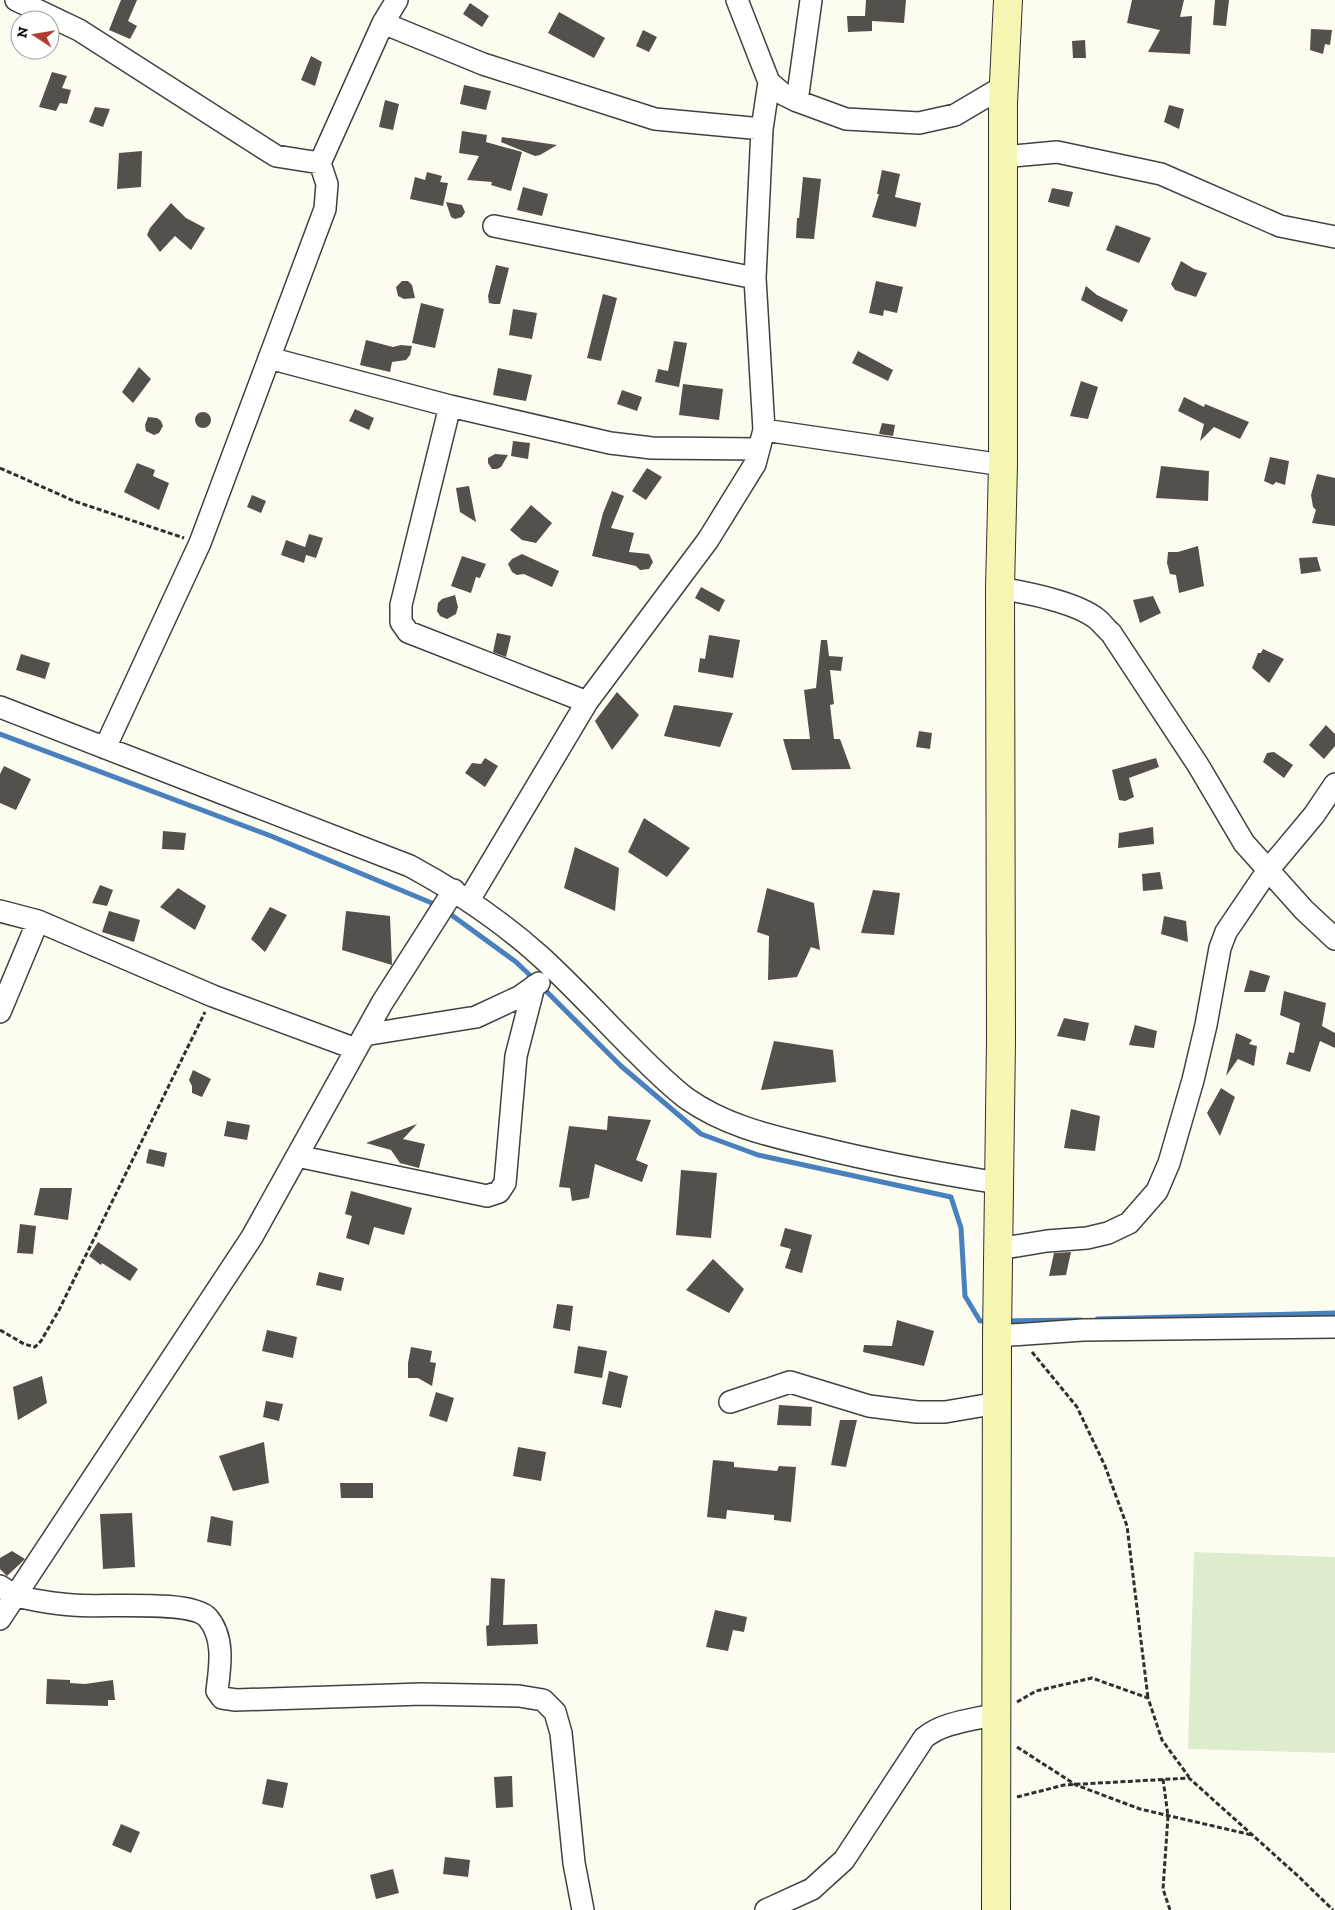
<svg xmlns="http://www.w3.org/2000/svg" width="1335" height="1910" font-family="'Zilla Slab',serif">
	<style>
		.pitch { fill: #deecce }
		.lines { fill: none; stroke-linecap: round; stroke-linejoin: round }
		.stream { stroke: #4980be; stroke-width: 5 }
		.building { fill: #55504b }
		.street-casing { stroke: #414141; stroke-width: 24 }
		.secondary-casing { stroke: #303030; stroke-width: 30 }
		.path { stroke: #303030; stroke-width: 3; stroke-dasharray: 5 2.5; stroke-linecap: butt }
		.street { stroke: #fff; stroke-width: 21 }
		.secondary { stroke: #f5f6b2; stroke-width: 28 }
	</style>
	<rect width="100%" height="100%" fill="#fdfcf0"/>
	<!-- pitch -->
	<path class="pitch" d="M1194,1552l141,5v196l-147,-4z"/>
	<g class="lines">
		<!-- stream -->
		<path class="stream" d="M0,734l271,102 168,70
			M446,911l70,51 18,17
			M542,987l79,79 80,68 57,21 193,42 10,31 4,68 15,25h9
			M1097,1319l238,-6
			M1005,1321l76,-1"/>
	</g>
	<!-- building -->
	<path class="building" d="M121,0h16l-9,21 9,5 -7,13 -21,-9z
		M866,0h40l-2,23 -32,-2v10l-24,1 -1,-16h18z
		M1132,0h52l-4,17 12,-1 -2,38 -42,-2 12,-22 -33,-7z
		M1215,0h14l-3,26 -13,-1z
		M470,3l19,13 -7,11 -19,-13z
		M559,12l46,26 -11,20 -46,-25z
		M1311,29l21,1 -2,15 -5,-1 -2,10 -13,-4z
		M643,30l14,7 -8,15 -13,-6z
		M1085,40l1,18h-13l-1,-17z
		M311,56l11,6 -7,24 -14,-6z
		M52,72l15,4 -5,12 9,2 -4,14 -7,-1 -4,8 -17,-4z
		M464,85l27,6 -5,19 -26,-6z
		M385,100l14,4 -6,26 -14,-3z
		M1169,105l15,4 -5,20 -15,-7z
		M95,107l15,2 -7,18 -14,-5z
		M462,131l25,4 -1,7 36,10 -11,39 -20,-6 1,-3 -25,-2 12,-24 -20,-3z
		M502,137l55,8 -17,10 -5,1 -34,-14z
		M142,151l-1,36 -24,2 2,-36z
		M882,170l18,4 -5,23 26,6 -5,24 -44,-10 7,-23h-2z
		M427,172l15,4 -2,6 8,1 -5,23 -33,-7 5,-22 10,3z
		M803,177l18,2 -7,60 -18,-1 1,-20h2z
		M523,187l25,7 -6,22 -25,-6z
		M1052,188l21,4 -4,15 -21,-5z
		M446,202l16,3 3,7 -3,5 -7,2 -4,-2z
		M171,203l15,15 19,10 -14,22 -16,-14 -15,16 -13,-17 3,-7z
		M1116,225l35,13 -12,25 -33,-13z
		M1181,261l13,8 13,4 -11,24 -21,-7 -4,-6z
		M496,265l13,3 -9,36h-6l-5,-1 -1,-7z
		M402,281h6l4,4 3,13 -11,1 -6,-3 -2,-9z
		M876,281l27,6 -6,26 -13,-3 -1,6 -14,-3z
		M1086,286l11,9 31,15 -6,12 -41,-22z
		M603,294l14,4 -16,63 -14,-3z
		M421,303l23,6 -9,39 -23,-5z
		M513,309l24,4 -5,26 -23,-4z
		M366,340l27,7 8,-2 11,1 -2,9 -4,5 -14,2 -2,10 -30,-7z
		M674,341l13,2 -8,44 -24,-5 3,-13 10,2z
		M858,351l35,19 -5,11 -36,-18z
		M139,367l12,12 -18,24 -11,-11z
		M498,368l34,7 -6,26 -33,-6z
		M1081,381l17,6 -10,32 -18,-3z
		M683,384l40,5 -4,31 -40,-5z
		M622,390l20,7 -5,14 -20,-7z
		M1184,397l20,10 1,-3 44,18 -9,17 -26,-12 -14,14 4,-17 -26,-13z
		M355,409l19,9 -5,12 -20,-9z
		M195 420a8 8 0 1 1 16 0a8 8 0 1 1-16 0Z
		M148,417l9,1 4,3 2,5 -4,7 -5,2 -8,-4 -1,-6z
		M882,423l13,2 -2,11 -14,-2z
		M513,441l17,2 -2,16 -17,-3z
		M495,454l13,1 -7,12 -4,2h-5l-4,-6v-5z
		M1270,457l19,4 -4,24 -9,-3 -3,3 -9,-4z
		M137,463l18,7 -2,6 16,7 -10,27 -35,-18z
		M1161,466l48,5 -1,30 -52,-3z
		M647,468l15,9 -16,23 -14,-9z
		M1317,474l18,4v48l-23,-3 4,-13 -3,-3 -2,-12z
		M469,486l7,36 -16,-10 -4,-24z
		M612,491l12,5 -13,32 23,5 -5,19 20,2 4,8 -4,7 -9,1 -4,-4 -44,-10 11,-43z
		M252,495l14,6 -5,12 -14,-6z
		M531,505l21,18 -16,20 -14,-3 -12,-10z
		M309,534l14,4 -7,20 -10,-3 -2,8 -23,-8 5,-15 19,7z
		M1198,546l6,40 -25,7 -3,-18 -6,-1 -3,-11 1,-11h10z
		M522,554l37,17 -7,16 -28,-13 -7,1 -5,-3 -4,-8 4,-5z
		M462,556l24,8 -6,14 -4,-1 -5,16 -20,-7z
		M1317,557l4,14 -20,3 -2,-16z
		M701,587l24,13 -6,12 -24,-14z
		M455,595l3,12 -2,7 -9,5 -7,-3 -3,-5 1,-8 4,-4z
		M1153,596l8,17 -21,10 -7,-23z
		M497,633l14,3 -5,21 -13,-5z
		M709,635l31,5 -7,38 -35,-6 2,-14 5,1z
		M821,640h6l2,16 14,1 -2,14 -11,-1 4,34 -4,1 4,34h6l11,30 -59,1 -9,-31h27l-6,-49 12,-2z
		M1263,649l21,10 -15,24 -17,-15 6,-15h3z
		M21,654l29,9 -5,16 -29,-9z
		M617,692l22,23 -27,35 -17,-29z
		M674,705l59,8 -13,34 -56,-11z
		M1326,725l9,9v12l-11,13 -15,-14z
		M919,731l13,2 -2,16 -14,-2z
		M1274,752l19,13 -9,13 -21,-16 4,-9z
		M485,758l13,8 -13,21 -20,-14 7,-10 9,1z
		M1156,758l3,9 -30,11 5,19 -9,4 -6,-1 -7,-30z
		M4,766l27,13 -15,31 -16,-7v-29z
		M644,818l46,30 -23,29 -39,-25z
		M1153,827l1,17 -36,4 1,-15z
		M163,831l23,2 -2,17 -22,-1z
		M575,847l44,21 -4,43 -51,-23z
		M1160,872l3,17 -20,2 -1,-17z
		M100,885l13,5 -6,16 -15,-3z
		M178,888l28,18 -11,24 -35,-23z
		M767,888l47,15 6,47 -9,-3 -14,30 -29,3 1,-44 -12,-4z
		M873,890l27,3 -6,42 -33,-2z
		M270,907l17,8 -22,37 -14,-13z
		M109,911l31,9 -6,22 -32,-10z
		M346,911l44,5 2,49 -50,-15z
		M1164,916l22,5 2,21 -27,-8z
		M1250,970l20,6 -5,16h-21z
		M1284,991l42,12 -4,23 13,7v15l-15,-7 -10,31 -24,-8 3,-12 5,1 6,-30 -20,-8z
		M1064,1018l25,5 -4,18 -28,-5z
		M1135,1025l22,6 -3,17 -25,-3z
		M1236,1033l16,7 -3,4 8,2 -3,20 -16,-7 -12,17z
		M774,1041l59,9 3,32 -75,8z
		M193,1070l18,9 -9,18 -10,-4v-7l-3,-6z
		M1221,1088l14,9 -15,39 -13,-23z
		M1071,1109l29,7 -5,35 -31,-3z
		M608,1116l43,4 -15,40 12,5 -6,17 -47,-18 -6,34 -17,3 -2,-13 -11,-1 10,-61 38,4z
		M227,1121l23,4 -3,15 -23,-4z
		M417,1124l-14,15 22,5 -6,24 -19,-5 -9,-13 -25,-7z
		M149,1149l18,4 -3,14 -18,-4z
		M681,1170l36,3 -6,65 -35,-3z
		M40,1188h32l-4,32 -34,-5z
		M351,1191l61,17 -8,27 -30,-8 -5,18 -23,-7 6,-22 -7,-2z
		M20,1224l16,2 -3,28 -16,-1z
		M785,1228l27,7 -10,38 -17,-5 6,-19 -11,-3z
		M98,1242l40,27 -8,12 -28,-18 -1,2 -12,-9z
		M1071,1252l-5,23 -17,1 5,-23z
		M713,1259l31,30 -15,24 -43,-23z
		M319,1272l25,6 -3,13 -25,-6z
		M557,1304l16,2 -3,25 -17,-3z
		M897,1320l37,11 -10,35 -61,-14 1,-7 28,1z
		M267,1330l30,7 -4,21 -31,-7z
		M578,1346l29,5 -5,27 -28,-5z
		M411,1347l21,4 -2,11 6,1 -4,23 -14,-8h-10v-15z
		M609,1371l19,5 -7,32 -19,-4z
		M42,1376l5,27 -29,17 -5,-33z
		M436,1392l18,6 -7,24 -18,-6z
		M266,1401l17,3 -4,17 -16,-4z
		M779,1405l33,2 -1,19 -34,-1z
		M840,1420h17l-11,47 -15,-2z
		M264,1442l5,41 -36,8 -14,-35z
		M518,1447l28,5 -5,29 -28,-5z
		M713,1460l21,2v5l43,4 2,-5 17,1 -5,55 -17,-2v-5l-47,-5 -1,9 -19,-2z
		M340,1483h33v15h-32z
		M132,1513l3,54 -32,2 -3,-55z
		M211,1516l22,5 -2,25 -24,-4z
		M12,1551l13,8 -18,17 -7,-7v-11z
		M491,1578l14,1 -2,46 34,-1 1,20 -51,2 -1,-20 3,-1z
		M715,1610l32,7 -3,15 -11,-2 -5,21 -22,-4z
		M47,1679l23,1v3l15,1 28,-4 2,20h-7v6l-62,-2z
		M512,1776l1,31 -17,1 -2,-31z
		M267,1779l21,4 -5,25 -21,-4z
		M121,1824l19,8 -9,21 -19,-8z
		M445,1857l25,3 -2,17 -25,-3z
		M393,1869l6,24 -23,6 -6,-24z"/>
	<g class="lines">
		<defs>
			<path id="street" d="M16,0l63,30 197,126 44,7
				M383,23l100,41 172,55 107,10
				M769,82l14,12 14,7 49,18 73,4 36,-8 49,-29
				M797,101l14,-101
				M1003,157l54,-5 104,22 119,52 55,11
				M494,226l261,52
				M269,358l181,48 160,37 42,5 107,1
				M450,406l-49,199v17l7,10 179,70
				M764,430l239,35
				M1000,588c27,5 76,14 97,31 5,4 9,10 14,14l87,132 46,78 60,67 31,29
				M0,707l410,159c48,26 89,53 130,90 31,28 59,59 88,88 19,19 37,38 58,54 39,28 85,38 131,49 60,15 120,26 181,36
				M105,748l95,-205 125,-334 2,-25 -7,-21 63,-140 14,-23
				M469,900l118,-198 121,-162 47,-76 9,-34 -9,-152 7,-149 7,-47 -32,-82
				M0,911l38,10 175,75 143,53
				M0,1012l38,-91
				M364,1035l112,-18 43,-20 20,-14
				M297,1156l190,40 12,-4 6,-9 11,-127 18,-70
				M998,1249l49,-8 40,-3 21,-5 21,-10 28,-32 12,-28 24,-83 13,-55 14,-77 6,-16 42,-62 46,-55 21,-31
				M997,1336l86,-6 252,-3
				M730,1402l60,-20 79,24 48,6h28l53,-9
				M0,1586c5,3 11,8 17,10 14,4 40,8 56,9 27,3 119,-6 135,13 17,20 12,49 9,73l5,7 14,2 186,-6 97,2 24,4 12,12 6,21 13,130 9,47
				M0,1619l252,-382 130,-234 72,-113
				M766,1910l46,-21 32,-29 80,-122c19,-16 49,-18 73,-24"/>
			<path id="secondary" d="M996,1910l1,-574 4,-295 -1,-453 3,-123v-362l5,-103"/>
		</defs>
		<!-- street casing -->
		<use href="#street" class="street-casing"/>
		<!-- secondary casing -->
		<use href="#secondary" class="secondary-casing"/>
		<!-- path -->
		<path class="path" d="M0,468l74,33 110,37
			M0,1330l24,14 11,3 6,-6 18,-31 146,-298
			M1032,1352l45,55 28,59 22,60 21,172
			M1017,1702l19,-11 56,-13 56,20 14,42 27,37
			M1017,1747l59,38 64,24 112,26
			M1163,1779l5,37 -5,73 7,21
			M1017,1797l47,-12 125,-7 109,98 35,34"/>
		<!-- street -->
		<use href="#street" class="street"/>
		<!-- secondary -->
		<use href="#secondary" class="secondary"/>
	</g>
	<!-- north arrow -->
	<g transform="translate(35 35) rotate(282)"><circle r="24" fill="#ffffff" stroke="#9f9f9f"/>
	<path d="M0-4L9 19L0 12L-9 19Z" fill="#ae3f35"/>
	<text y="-8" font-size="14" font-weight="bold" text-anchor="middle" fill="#0e0e0e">N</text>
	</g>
</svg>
